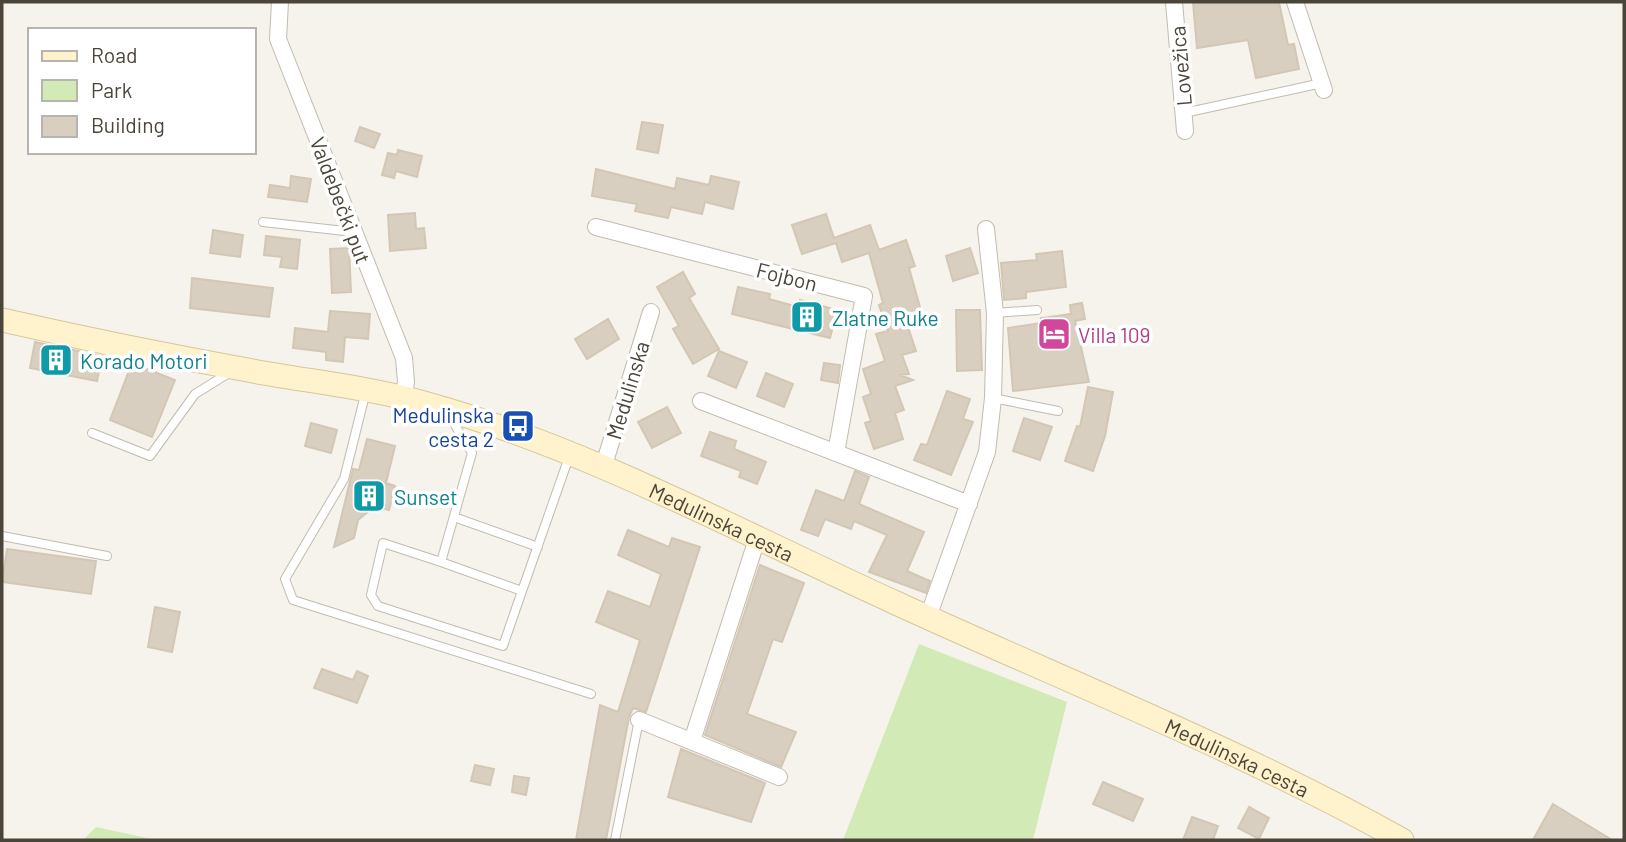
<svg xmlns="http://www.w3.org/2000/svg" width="1626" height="842" font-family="Barlow,sans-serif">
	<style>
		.green { fill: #d2eab5 }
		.building { fill: #d8cfc1; stroke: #d3c7b4; stroke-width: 2 }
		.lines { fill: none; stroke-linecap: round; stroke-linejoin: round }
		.service-casing { stroke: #c2bbae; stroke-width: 10 }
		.minor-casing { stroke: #c2bbae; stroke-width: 18 }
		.secondary-casing { stroke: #d6c79b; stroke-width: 25 }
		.service { stroke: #fff; stroke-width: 8 }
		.minor { stroke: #fff; stroke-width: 16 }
		.secondary { stroke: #fff3cd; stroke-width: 23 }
		.labels { text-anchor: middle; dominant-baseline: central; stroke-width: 7; stroke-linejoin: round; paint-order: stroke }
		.street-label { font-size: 21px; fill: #4b4439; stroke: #fff }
		.culture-label { font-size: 21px; fill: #0d838f; stroke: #fff; text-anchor: start }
		.hotel-label { font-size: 21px; fill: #b23c85; stroke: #fff; text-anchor: start }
		.transit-label { font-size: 21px; fill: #164399; stroke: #fff; text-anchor: end }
	</style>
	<rect width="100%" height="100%" fill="#f6f3ec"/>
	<!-- green -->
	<path class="green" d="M919,644l148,58 -34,138h-190z
		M96,827l60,13h-73z"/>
	<!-- building -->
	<path class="building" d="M1193,2h86l9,43 6,-1 5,25 -43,9 -8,-38 -51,8z
		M642,122l21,3 -5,28 -21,-4z
		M360,127l20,7 -6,14 -19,-7z
		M398,150l24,6 -5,21 -21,-6 -2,7 -12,-3 6,-22 9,2z
		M596,169l79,20 2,-11 32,7 2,-9 28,6 -6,27 -28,-7 -3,12 -31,-7 -3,11 -33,-7 2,-7 -45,-8z
		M291,176l20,3 -4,23 -39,-5 2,-12 20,3z
		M415,213l1,16 8,-1 2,20 -36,3 -2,-36z
		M826,214l8,24 36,-13 9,25 27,-10 9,26 -6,2 14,50 -16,6 9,27 -14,4 7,19 -9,1 13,5 -18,6 9,24 -9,3 8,26 -29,10 -9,-26 6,-2 -8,-24 8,-3 -8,-25 22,-8 -9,-27 12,-3 -9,-26 4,-2 -14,-50 -27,9 -6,-19 -34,11 -10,-29z
		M213,230l30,5 -3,22 -30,-4z
		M266,236l34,4 -3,29 -17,-2 2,-10 -18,-2z
		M349,248l2,44 -19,1 -2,-44z
		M970,248l8,25 -25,8 -7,-25z
		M1062,251l4,36 -40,5v6l-22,2 -3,-37 36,-3 -1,-6z
		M683,272l12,22 -6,4 30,51 -26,15 -20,-35 6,-3 -22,-39z
		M192,278l81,10 -4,29 -79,-9z
		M738,287l32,7 -1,5 29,8 2,-7 37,10 -7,28 -98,-24z
		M1082,303l3,16 -10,2 14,61 -76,9 -5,-63 34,-5 -1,-5 30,-4 -1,-9z
		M956,310h24l2,60 -25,1z
		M330,311l40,3 -2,25 -23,-2 -2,25 -17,-2v-8l-33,-4 2,-20 33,4z
		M608,319l11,20 -32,20 -12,-20z
		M35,342l67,14 -5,25 -67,-13z
		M719,351l28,11 -11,26 -28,-12z
		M132,363l43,17 -23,57 -42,-17z
		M824,363l16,2 -2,18 -17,-3z
		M766,373l27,11 -9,23 -27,-11z
		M1088,387l25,5 -8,44 -12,35 -28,-10 12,-35 3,1z
		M947,391l23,8 -7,20 10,3 -22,53 -37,-15 7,-16 6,1z
		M667,407l14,26 -29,15 -14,-26z
		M1024,418l28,9 -12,33 -27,-9z
		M311,423l26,7 -6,23 -26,-7z
		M710,432l26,9 -2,8 32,13 -9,22 -18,-7 2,-6 -40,-15z
		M367,439l28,7 -9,37 9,3 -6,24 -14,-4 -17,14 -4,18 -20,9 19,-78 6,1z
		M855,471l14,6 -10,27 65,28 -17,39 23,10 -4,12 -57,-21 18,-37 -33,-14 -3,8 -26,-10 -7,17 -17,-6 15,-40 28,11z
		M628,530l41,17 3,-9 28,9 -54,165 -13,-4 -4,9 -23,123h-30l24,-135 18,7 22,-72 -44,-18 12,-31 42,16 11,-33 -43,-19z
		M7,549l89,12 -5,33 -89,-12z
		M760,565l44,18 -22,59 -9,-3 -26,75 49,18 -15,35 -76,-32z
		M155,607l25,5 -8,40 -24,-5z
		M322,669l31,11 4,-9 11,5 -11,27 -43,-15z
		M681,749l84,34 -14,39 -83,-25z
		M475,765l19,4 -4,16 -19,-4z
		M514,776l15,2 -3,17 -14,-3z
		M1103,782l40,17 -10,22 -40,-17z
		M1553,804l59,36h-79z
		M1249,807l20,11 -10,21 -21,-11z
		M1192,817l26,9 -5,14h-30z"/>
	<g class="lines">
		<defs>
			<path id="service" d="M1184,113l138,-30
				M263,222l91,10
				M995,313l42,-3
				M366,391l-22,88 -59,100 8,21 298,94
				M993,398l65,13
				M450,417l22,36 -31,109 81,29 47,-134
				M92,433l58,23 45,-62 37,-23
				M454,517l84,30
				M2,536l105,20
				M441,562l-58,-19 -12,52 7,11 125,40 19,-55
				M615,840l24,-120"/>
			<path id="minor" d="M280,2l-2,37 126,319 2,24 -3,16
				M1174,2l11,129
				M1295,2l29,88
				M596,227l268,69 -28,157
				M701,401l268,103
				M603,468l48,-156
				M928,617l59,-165 6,-54 2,-85 -9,-84
				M639,720l140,57
				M692,741l65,-202"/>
			<g id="secondary">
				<path id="s1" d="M2,320c83,19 167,36 251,51 59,11 121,17 178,34 159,45 315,130 465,198 170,78 343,146 506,237"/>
			</g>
		</defs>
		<!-- service casing -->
		<use href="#service" class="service-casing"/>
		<!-- minor casing -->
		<use href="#minor" class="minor-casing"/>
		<!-- secondary casing -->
		<use href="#secondary" class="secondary-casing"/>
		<!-- service -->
		<use href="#service" class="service"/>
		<!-- minor -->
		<use href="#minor" class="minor"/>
		<!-- secondary -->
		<use href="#secondary" class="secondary"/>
	</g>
	<!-- icons -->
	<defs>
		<symbol id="building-square" viewBox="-11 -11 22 22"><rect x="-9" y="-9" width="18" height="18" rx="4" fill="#0f9aa8" stroke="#fff"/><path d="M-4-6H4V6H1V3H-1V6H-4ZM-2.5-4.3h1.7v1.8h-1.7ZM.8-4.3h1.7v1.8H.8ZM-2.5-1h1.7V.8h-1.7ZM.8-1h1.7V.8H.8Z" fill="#fff"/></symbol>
		<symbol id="hotel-square" viewBox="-11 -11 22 22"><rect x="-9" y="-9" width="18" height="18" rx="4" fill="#d1479c" stroke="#fff"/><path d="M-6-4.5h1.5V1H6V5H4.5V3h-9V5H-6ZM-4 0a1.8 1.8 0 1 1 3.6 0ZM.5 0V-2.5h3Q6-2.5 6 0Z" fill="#fff"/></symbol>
		<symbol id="bus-square" viewBox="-11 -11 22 22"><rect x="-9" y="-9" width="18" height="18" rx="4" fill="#1a4fb4" stroke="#fff"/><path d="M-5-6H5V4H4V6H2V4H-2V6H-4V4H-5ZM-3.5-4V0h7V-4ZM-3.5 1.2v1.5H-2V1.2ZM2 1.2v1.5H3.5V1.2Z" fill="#fff"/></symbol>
	</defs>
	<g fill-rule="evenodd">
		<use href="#building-square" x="788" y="298" width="38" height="38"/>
		<use href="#hotel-square" x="1035" y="315" width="38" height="38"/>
		<use href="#building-square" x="37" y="341" width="38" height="38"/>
		<use href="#bus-square" x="499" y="407" width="38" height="38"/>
		<use href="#building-square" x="350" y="477" width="38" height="38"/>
	</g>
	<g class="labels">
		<!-- street labels -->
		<g class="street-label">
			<text transform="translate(1180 66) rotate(-95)">Lovežica</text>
			<text transform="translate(341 200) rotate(69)">Valdebečki put</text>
			<text transform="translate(787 276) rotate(14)">Fojbon</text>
			<text transform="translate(627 390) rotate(-73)">Medulinska</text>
			<text stroke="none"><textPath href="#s1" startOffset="751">Medulinska cesta</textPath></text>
			<text stroke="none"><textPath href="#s1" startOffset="1318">Medulinska cesta</textPath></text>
		</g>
		<!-- culture labels -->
		<g class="culture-label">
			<text x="832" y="317">Zlatne Ruke</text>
			<text x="80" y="360">Korado Motori</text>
			<text x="394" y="496">Sunset</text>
		</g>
		<!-- hotel labels -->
		<g class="hotel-label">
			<text x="1078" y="334">Villa 109</text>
		</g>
		<!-- transit labels -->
		<g class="transit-label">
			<text x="494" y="414">Medulinska<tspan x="494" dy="24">cesta 2</tspan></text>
		</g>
	</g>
	<!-- border -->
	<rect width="1626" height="842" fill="none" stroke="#4b4439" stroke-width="7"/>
	<!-- legend -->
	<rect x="28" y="28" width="228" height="126" fill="#ffffff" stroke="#b7b4b0" stroke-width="2"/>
	<rect x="42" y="51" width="35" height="10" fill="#fff3cd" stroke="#b7b4b0" stroke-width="2"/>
	<text x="91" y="63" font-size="21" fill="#4b4439">Road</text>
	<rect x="42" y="80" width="35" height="21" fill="#d2eab5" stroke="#b7b4b0" stroke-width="2"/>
	<text x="91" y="98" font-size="21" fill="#4b4439">Park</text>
	<rect x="42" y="116" width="35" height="21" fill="#d8cfc1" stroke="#b7b4b0" stroke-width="2"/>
	<text x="91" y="133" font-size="21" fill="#4b4439">Building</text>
</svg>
